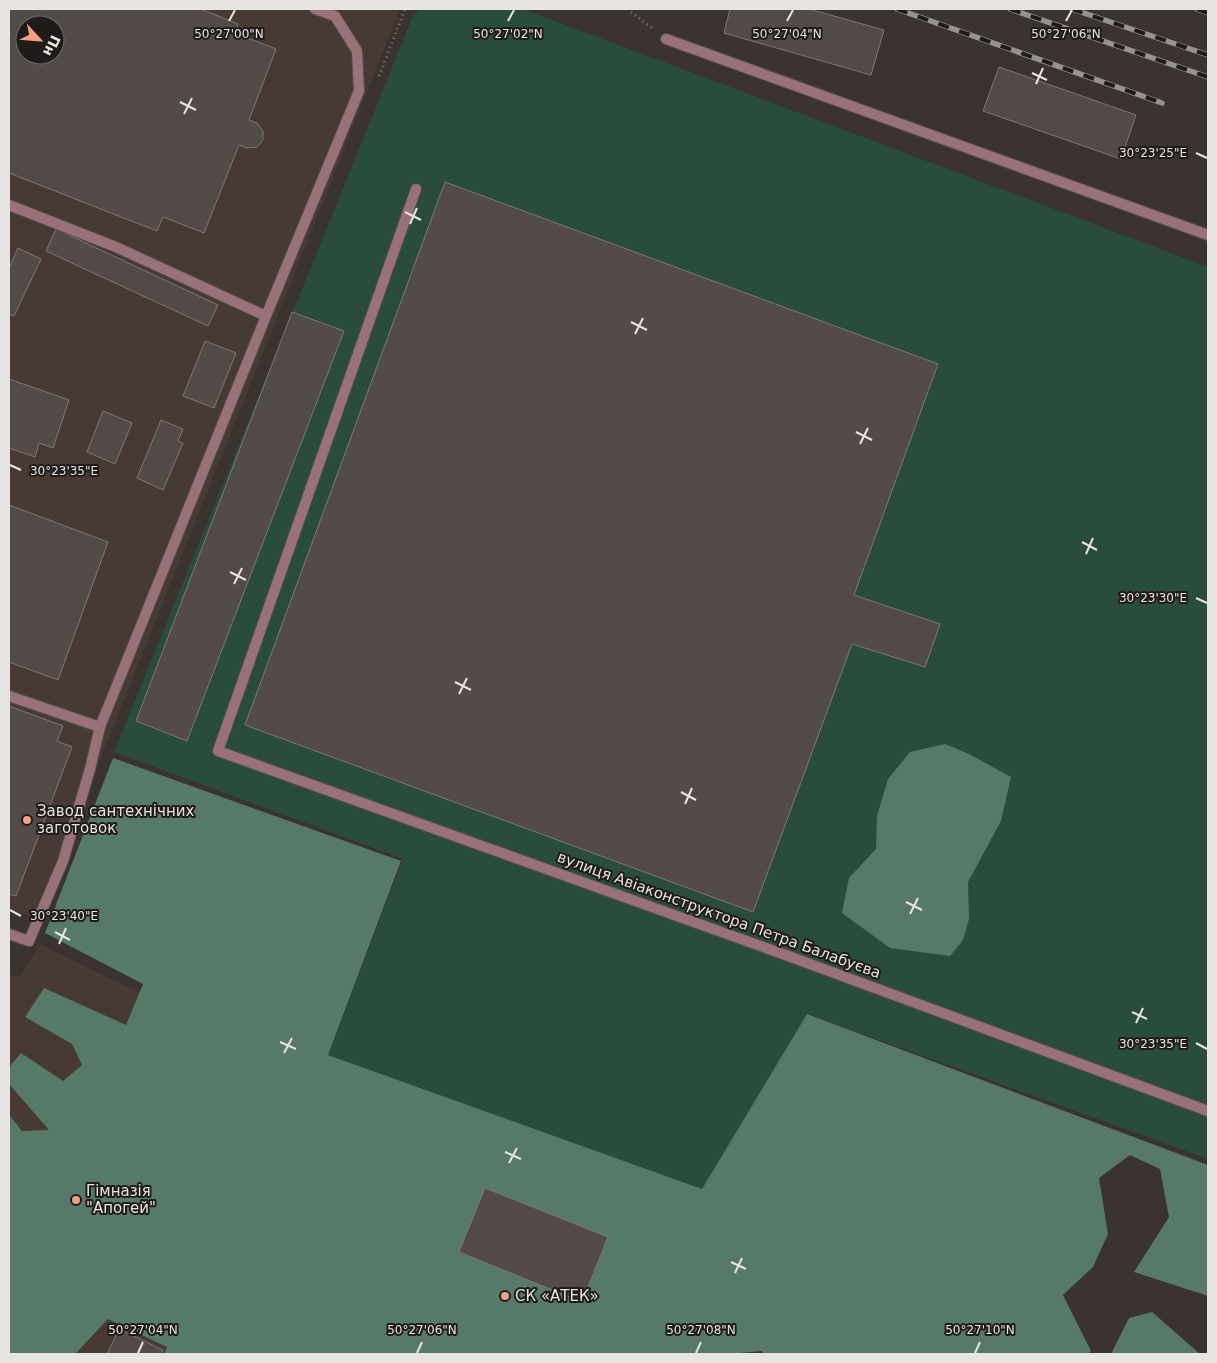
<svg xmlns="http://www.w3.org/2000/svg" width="1217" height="1363" font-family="'DejaVu Sans',sans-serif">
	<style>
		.built { fill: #473a34; fill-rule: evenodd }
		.green { fill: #2a4c3b }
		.forest { fill: #567a67 }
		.building { fill: #524b48; stroke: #7f7774; fill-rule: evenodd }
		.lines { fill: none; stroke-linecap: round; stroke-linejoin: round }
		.lane-casing { stroke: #564f4c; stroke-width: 12 }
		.street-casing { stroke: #564f4c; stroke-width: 12 }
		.path { stroke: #817b79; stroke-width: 3; stroke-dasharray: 1 4; stroke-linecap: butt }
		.lane { stroke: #997279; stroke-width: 10 }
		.street { stroke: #997279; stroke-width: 10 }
		.rail-casing { stroke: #97928f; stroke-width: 5.5 }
		.rail { stroke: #1e1b1a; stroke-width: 4; stroke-dasharray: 11; stroke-linecap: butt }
		.ticks { fill: none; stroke: #e8e4e2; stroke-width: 2 }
		.poi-dot { fill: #f39f84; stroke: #1e1b1a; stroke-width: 2 }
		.labels { text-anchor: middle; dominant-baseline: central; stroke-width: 4; stroke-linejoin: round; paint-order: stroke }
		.poi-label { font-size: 15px; fill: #e8e4e2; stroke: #1e1b1a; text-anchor: start }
		.street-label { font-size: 15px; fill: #e8e4e2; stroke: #1e1b1a }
		.ticks-label { font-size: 12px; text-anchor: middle; fill: #e8e4e2; stroke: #1e1b1a; stroke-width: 4; stroke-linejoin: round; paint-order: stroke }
	</style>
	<rect width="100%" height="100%" fill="#3a3330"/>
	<!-- built -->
	<path class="built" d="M9,9h391l-295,739 -72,169 -24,-8zM25,25h30v30h-30z
		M40,944l102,50 78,360h-211v-379l10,2z"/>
	<!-- green -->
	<path class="green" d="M420,9h103l685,258v892l-401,-145 -105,176 -374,-135 75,-196 -289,-107 299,-736z"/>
	<!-- forest -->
	<path class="forest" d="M945,744l24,10 42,23 -10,44 -33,61 1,37 -6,21 -13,16 -60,-8 -48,-35 7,-35 27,-29 1,-33 11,-37 22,-27z
		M113,758l288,103 -73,194 374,134 105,-175 401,151v131l-74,-24 35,-55 -9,-48 -30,-14 -31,23 9,56 -15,33 -30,28 28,56 -4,3h-324l-1,-3 -33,3h-565l3,-7 -59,-28 -33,35h-66v-239l13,16 27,-1 -40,-46v-17l12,-14 42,28 19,-16 -10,-21 -47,-27 19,-29 82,37 17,-41 -98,-51z
		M1152,1312l48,42h-89l18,-36z"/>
	<!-- building -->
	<path class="building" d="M9,9h192l37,15 -3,9 41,16 -27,71 8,3 6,8v9l-6,7 -10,1 -8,-3 -35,88 -41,-16 -6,14 -148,-58zM25,25h30v30h-30z
		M730,9h79l75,21 -13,45 -147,-42z
		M999,67l137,48 -15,44 -138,-48z
		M445,182l493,182 -84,231 86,29 -15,43 -73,-23 -99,268 -508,-187z
		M56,229l162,76 -10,21 -162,-75z
		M18,248l23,11 -27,57 -5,-2v-46z
		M292,312l52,19 -157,410 -51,-20z
		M205,341l31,12 -22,55 -31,-12z
		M9,379l60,21 -16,48 -14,-5 -4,14 -26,-9z
		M103,411l29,12 -17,41 -28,-12z
		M161,420l22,9 -5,12 5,2 -20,47 -26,-12z
		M9,505l99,37 -50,138 -49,-18z
		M9,706l54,20 -6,15 15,6 -56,149 -7,-2z
		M485,1188l123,49 -26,65 -123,-50z
		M119,1329l44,21 -2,4h-54z"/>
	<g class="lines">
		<defs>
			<path id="lane" d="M666,39l542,196
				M416,189l-198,562 573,206 417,154
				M9,205l107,42 150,69 93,-225 -2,-40 -22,-35 -20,-7
				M9,696l91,31 -10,42 -27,92 -34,80
				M100,727l166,-411"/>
			<path id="street" d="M9,934l20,7"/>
		</defs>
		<!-- lane casing -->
		<use href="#lane" class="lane-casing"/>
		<!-- street casing -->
		<use href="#street" class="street-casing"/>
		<!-- path -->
		<path class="path" d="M627,9l25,19
			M379,76l26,-67"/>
		<!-- lane -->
		<use href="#lane" class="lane"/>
		<!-- street -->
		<use href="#street" class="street"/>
		<defs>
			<path id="rail" d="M897,9l265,94
				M1010,9l198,68
				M1072,9l136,46
				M1197,9l11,4"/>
		</defs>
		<!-- rail casing -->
		<use href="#rail" class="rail-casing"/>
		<!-- rail -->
		<use href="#rail" class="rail"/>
	</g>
	<!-- ticks -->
	<path class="ticks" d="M229,21l6,-11M508,21l6,-11M787,21l6,-11M1066,21l6,-11M1032,73l15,7M1036,84l7,-16M180,102l16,8M184,114l8,-16M1196,153l11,5M405,212l16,8M410,224l7,-16M631,322l16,8M635,334l8,-16M856,432l16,8M860,444l8,-16M10,465l11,5M1082,542l15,8M1086,554l7,-16M230,572l16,8M234,584l8,-16M1196,598l11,5M455,682l16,8M459,694l8,-16M681,792l15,8M685,804l7,-16M906,902l16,8M10,910l11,6M910,914l8,-16M55,932l15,8M59,944l7,-16M1132,1012l15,7M1136,1023l7,-15M280,1042l16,7M1196,1043l11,6M284,1053l8,-15M505,1152l16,7M509,1163l8,-15M731,1262l15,7M735,1273l7,-15M138,1353l5,-11M417,1353l5,-11M696,1353l5,-11M975,1353l5,-11"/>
	<!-- markers -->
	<g class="poi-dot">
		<circle cx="27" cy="820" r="5"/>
		<circle cx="76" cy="1200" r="5"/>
		<circle cx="505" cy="1296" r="5"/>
	</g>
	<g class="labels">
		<!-- poi labels -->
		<g class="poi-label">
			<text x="37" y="811">Завод сантехнічних<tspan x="37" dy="17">заготовок</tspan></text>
			<text x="86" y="1191">Гімназія<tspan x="86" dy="17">"Апогей"</tspan></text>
			<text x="515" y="1296">СК «АТЕК»</text>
		</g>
		<!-- street labels -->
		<g class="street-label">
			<text transform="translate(719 915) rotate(20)">вулиця Авіаконструктора Петра Балабуєва</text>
		</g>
	</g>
	<g class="ticks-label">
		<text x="229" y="38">50°27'00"N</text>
		<text x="508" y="38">50°27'02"N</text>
		<text x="787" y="38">50°27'04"N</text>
		<text x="1066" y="38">50°27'06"N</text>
		<text x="1153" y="157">30°23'25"E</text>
		<text x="64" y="475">30°23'35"E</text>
		<text x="1153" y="602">30°23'30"E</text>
		<text x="64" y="920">30°23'40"E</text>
		<text x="1153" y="1048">30°23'35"E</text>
		<text x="143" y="1334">50°27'04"N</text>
		<text x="422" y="1334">50°27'06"N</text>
		<text x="701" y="1334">50°27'08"N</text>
		<text x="980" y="1334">50°27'10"N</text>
	</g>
	<!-- border -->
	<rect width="1217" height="1363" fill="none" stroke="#e8e4e2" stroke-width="20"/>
	<!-- north arrow -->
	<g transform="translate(40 40) rotate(116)"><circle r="24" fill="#1e1b1a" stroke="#6f6b6a"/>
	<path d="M0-4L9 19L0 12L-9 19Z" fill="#f39f84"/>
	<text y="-8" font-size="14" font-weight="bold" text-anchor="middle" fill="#e8e4e2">Пн</text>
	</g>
</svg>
